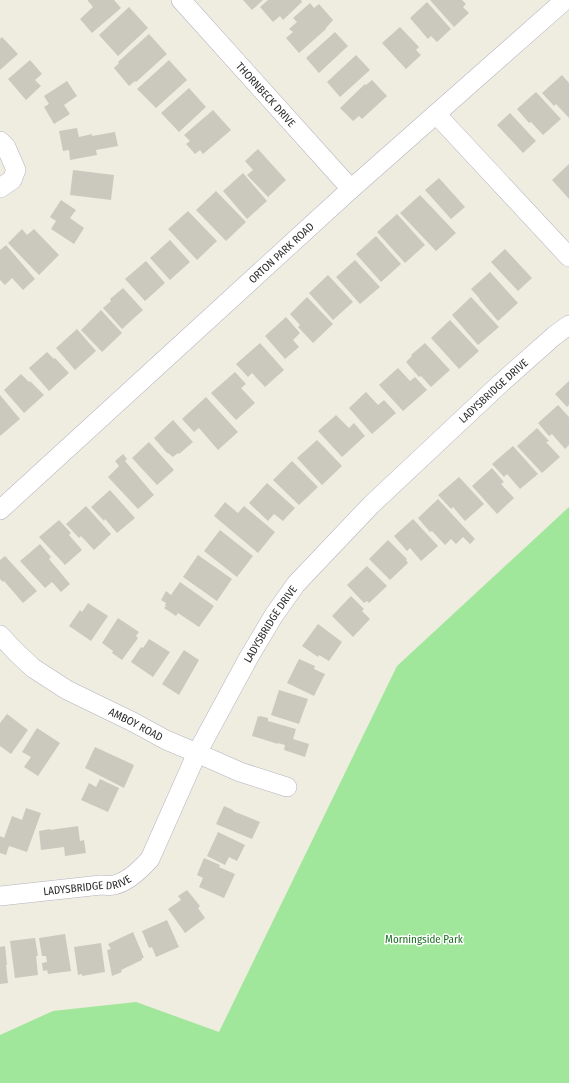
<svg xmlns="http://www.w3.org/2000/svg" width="569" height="1083" font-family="'Fira Sans Condensed',sans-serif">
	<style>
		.green { fill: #a0e69b }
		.building { fill: #cbc9be }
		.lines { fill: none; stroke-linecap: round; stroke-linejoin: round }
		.minor-casing { stroke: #b4b3c1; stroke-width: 20 }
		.minor { stroke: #fff; stroke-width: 19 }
		.labels { text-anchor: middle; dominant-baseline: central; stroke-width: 3; stroke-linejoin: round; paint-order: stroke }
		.street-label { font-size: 11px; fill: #2d2d2d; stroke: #fff }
		.park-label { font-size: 11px; fill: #196f1f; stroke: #fff }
	</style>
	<rect width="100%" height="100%" fill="#efece0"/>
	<!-- green -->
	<path class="green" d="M569,507v576h-569v-48l53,-24 83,-9 83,30 178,-366z"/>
	<!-- building -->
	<path class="building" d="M88,0h26l7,8 -29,25 -12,-14 13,-12 -5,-6z
		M243,0h20l-11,10z
		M268,0h33l1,2 -19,18 -3,-4 -7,6 -13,-15z
		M430,0h32l4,4 -3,3 6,6 -15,14z
		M427,2l24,27 -14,13 -6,-6 -3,3 -18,-21z
		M310,3l4,5 5,-4 14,16 -7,8v1l-27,24 -13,-15 7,-6 -4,-3 8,-7 -4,-4z
		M129,7l19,21 -30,28 -19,-21z
		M400,27l19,20 -3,3 5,5 -15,14 -24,-26z
		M335,32l13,14 -29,27 -13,-15z
		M149,34l18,20 -31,28 -1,-1 -6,5 -15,-18 5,-5 -1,-1z
		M2,37l16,17 -18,16v-31z
		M356,55l14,15 -30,27 -13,-15z
		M30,60l12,14 -7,6 6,6 -15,14 -18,-21z
		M169,60l18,20 -31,28 -19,-19z
		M562,75l7,8v35l-13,-14 -2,2 -12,-13z
		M372,80l15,16 -25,23 -3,-3 -6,5 -13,-13 25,-24 1,1z
		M67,81l10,15 -13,9 6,9 -16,10 -10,-17 5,-3 -5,-8z
		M189,88l17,19 -27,25 -18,-19z
		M536,92l25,27 -18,16 -12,-13 -2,1 -12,-14z
		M213,110l18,20 -28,24 -3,-4 -5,4 -9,-10 4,-3 -6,-6z
		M510,113l26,28 -13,12 -26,-28z
		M77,128l2,9 13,-3v2l23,-4 3,14 -22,4 1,5 -27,5 -1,-10 -6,1 -4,-20z
		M258,149l28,31 -18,17 -21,-22 6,-5 -8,-9z
		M569,164v35l-17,-19z
		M73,170l41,5 -3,25 -41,-5z
		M243,173l24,28 -20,18 -24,-28z
		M439,178l26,29 -14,12 -26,-29z
		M216,191l30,31 -20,19 -30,-31z
		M420,195l36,38 -20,18 -36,-38z
		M61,200l15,10 -6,8 14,10 -10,16 -23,-15 5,-8 -6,-4z
		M188,211l29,30 -20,19 -29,-31z
		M397,214l28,31 -20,18 -28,-31z
		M22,229l5,6 7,-6 25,26 -20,20 -31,-32z
		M376,236l25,28 -20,18 -25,-28z
		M170,240l20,22 -20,18 -20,-22z
		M6,245l29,34 -12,11 -11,-12 -7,7 -5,-5v-30z
		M505,249l27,29 -14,13 -27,-29z
		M355,260l25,27 -20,17 -24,-27z
		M146,261l19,22 -20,18 -20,-22z
		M490,272l28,31 -20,18 -19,-22h1l-9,-10z
		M328,275l25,27 -20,18 -24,-27z
		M123,288l20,22 -21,19 -19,-21 8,-7 -1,-2z
		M307,297l26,27 -20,19 -15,-16 2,-2 -10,-11z
		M471,297l28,30 -21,18 -26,-30z
		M101,310l21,23 -20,19 -21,-22z
		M286,317l14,16 -7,7 6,7 -14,12 -20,-23z
		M450,320l29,31 -20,18 -28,-31z
		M77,329l19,22 -21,19 -19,-22z
		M260,343l24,27 -19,17 -13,-14 -4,4 -12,-13z
		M425,343l25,27 -19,17 -10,-11 -2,1 -13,-15 6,-6 -1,-1z
		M47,352l7,7 1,-1 14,15 -20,18 -20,-23z
		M398,368l12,13 5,-4 12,13 -24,21 -24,-26z
		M235,372l11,12 -5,4 14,15 -19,17 -25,-27z
		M21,374l8,8 1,-1 14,14 -20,18 -20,-23z
		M569,381v24l-2,2 -12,-13z
		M366,392l12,13 6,-5 12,13 -24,21 -23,-26z
		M0,395l20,24 -20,17z
		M206,397l32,35 -20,18 -19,-22 -5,4 -12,-13z
		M558,405l11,12v28l-4,4 -13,-15 -3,2 -11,-13z
		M336,415l13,13 5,-5 11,13 -23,21 -24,-26z
		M173,420l20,22 -14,12 -1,-1 -5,4 -5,-4h-1l-13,-15z
		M537,428l12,13 -3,1 14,15 -18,16 -25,-27z
		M317,440l7,7 18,19 -20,19 -25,-27z
		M149,442l25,28 -17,15 -25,-27z
		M513,446l25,28 -18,15 -13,-15 -3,3 -12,-13z
		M123,454l4,5 -2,2 29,34 -16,14 -30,-32 11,-11 -4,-5z
		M292,461l26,26 -19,18 -26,-25z
		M492,468l12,14 -3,2 13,14 -17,16 -25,-28z
		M459,477l25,27 -19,17 -12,-14 -2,2 -13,-14z
		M267,483l28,25 -12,13 -9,-7 -6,7 -19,-18z
		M110,490l25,28 -18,15 -12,-14 -1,2 -13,-14z
		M438,499l37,40 -5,5 -7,-7 -7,7 -5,-5 -6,6 -13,-14 -2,1 -12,-14z
		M225,502l13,11 6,-7 31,26 -17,21 -44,-37z
		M86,506l25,28 -17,16 -13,-14 -2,2 -13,-14z
		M413,519l25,27 -17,15 -11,-13 -3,3 -13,-15z
		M59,520l12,13 -2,2 13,15 -17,15 -26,-28z
		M220,530l33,26 -16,21 -33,-26z
		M388,540l19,19 -1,1 2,3 -18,17 -21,-21z
		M40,544l11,13 -2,2 21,25 -9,8 -9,-10 -7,6 -25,-27z
		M198,555l34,24 -15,22 -34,-24z
		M5,556l32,35 -14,12 -19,-22 -1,1 -3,-3v-19z
		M367,566l20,20 -18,17 -2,-2 -3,2 -17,-18z
		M180,582l34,24 -15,21 -21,-14 -2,3 -12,-8 2,-2 -1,-1 1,-2 -5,-3 5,-9 5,4z
		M351,596l13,13 -2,2 8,8 -17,18 -21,-21z
		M88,603l20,13 -17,25 -22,-15 11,-16 2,2z
		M118,618l21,14 -3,4 2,2 -16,22 -10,-7 1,-2 -11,-8z
		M318,624l24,18 -13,19 -10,-6 -1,2 -16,-11z
		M149,639l21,13 -17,25 -22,-15 10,-15 2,1z
		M184,650l15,10 -20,35 -17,-11z
		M299,659l16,7 -1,3 11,5 -11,22 -27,-13z
		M279,690l29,9 -9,25 -28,-9z
		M7,714l21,16 -17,24 -11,-8v-23z
		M258,716l2,1v-1l8,2v3l28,8 -3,10 16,5 -4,13 -21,-7 1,-5 -7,-2v1l-26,-8z
		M37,728l23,15 -22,33 -14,-9 7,-10 -9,-5z
		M95,747l39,18 -10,23 -39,-20z
		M100,779l19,9 -11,24 -27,-12 8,-17 7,4z
		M224,806l9,4v1l27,11 -8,17 -36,-15z
		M26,808l15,5 -14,39 -18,-6 -3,9 -6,-2v-17l4,2 8,-22 10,4z
		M78,826l2,15 4,-1 2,13 -21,3 -1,-9 -23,3 -2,-19 11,-2v1z
		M218,832l27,13 -8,16 -8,-4 -4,8 -18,-9z
		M204,858l16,7 -1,2 16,7 -11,24 -25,-11 4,-9 -6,-3z
		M187,890l13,16 -2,2 7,10 -20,15 -17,-24 13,-9 -3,-4z
		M167,920l12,27 -23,10 -4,-10 -3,1 -7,-17z
		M133,932l11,26h-2v2l-21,10 1,2 -10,4 -5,-26 4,-1 -3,-5z
		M65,934l6,37 -23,3 -1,-4 -4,1 -1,-8 5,-1 -1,-6h-4l-3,-18z
		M35,938l3,18h-2l2,19 -23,3 -5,-37z
		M101,943l4,29 -23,4v-2l-4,1 -4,-28z
		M5,946l2,19h-1l2,18 -8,1v-37z"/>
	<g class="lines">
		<defs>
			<g id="minor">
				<path id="s1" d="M181,0l170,189"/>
				<path d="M436,114l133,143"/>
				<path d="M0,141l6,6 10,23 -4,10 -12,8"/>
				<path id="s2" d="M0,510l351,-321 214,-189"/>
				<path id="s3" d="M0,635l16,17 17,16 34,22 66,32 33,18 31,13 43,19 47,15"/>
				<path id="s4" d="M0,896l101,-11c4,0 9,1 13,0 14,-3 27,-16 36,-26l47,-106 52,-96 25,-42 22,-31 75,-79 130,-122 53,-47 15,-11"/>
			</g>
		</defs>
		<!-- minor casing -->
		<use href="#minor" class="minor-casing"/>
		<!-- minor -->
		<use href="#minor" class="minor"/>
	</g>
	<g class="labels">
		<!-- street labels -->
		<g class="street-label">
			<text stroke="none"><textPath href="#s1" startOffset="127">THORNBECK DRIVE</textPath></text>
			<text stroke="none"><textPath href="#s2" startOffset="381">ORTON PARK ROAD</textPath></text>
			<text stroke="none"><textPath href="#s4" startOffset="748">LADYSBRIDGE DRIVE</textPath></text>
			<text stroke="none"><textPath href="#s4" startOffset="424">LADYSBRIDGE DRIVE</textPath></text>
			<text stroke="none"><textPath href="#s3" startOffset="164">AMBOY ROAD</textPath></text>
			<text stroke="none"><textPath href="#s4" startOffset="88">LADYSBRIDGE DRIVE</textPath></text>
		</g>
		<!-- park labels -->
		<g class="park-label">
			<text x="424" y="939">Morningside Park</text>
		</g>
	</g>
</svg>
